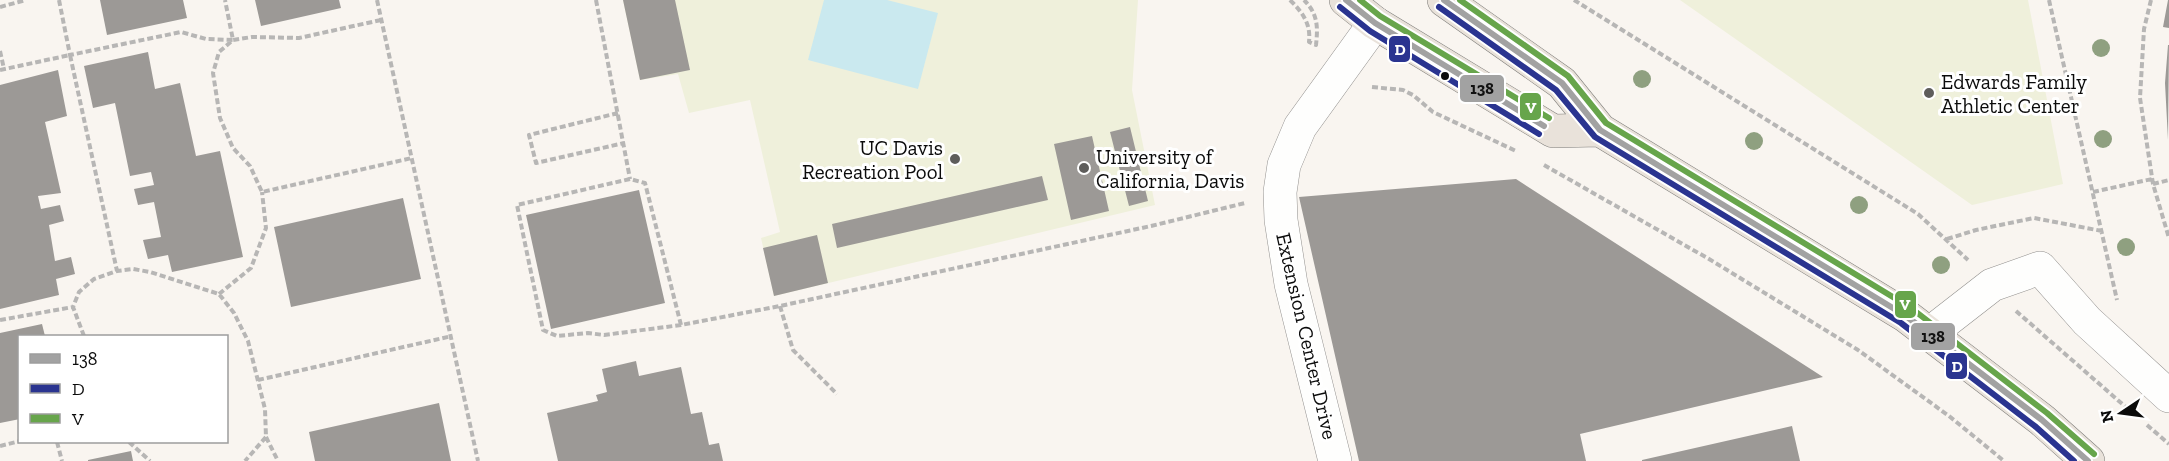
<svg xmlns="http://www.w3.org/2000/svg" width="2169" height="461" font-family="'Zilla Slab',serif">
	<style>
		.pitch { fill: #eff0db }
		.water { fill: #cae9ef }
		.building { fill: #9c9996 }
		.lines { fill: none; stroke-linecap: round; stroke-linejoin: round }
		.minor-casing { stroke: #92908e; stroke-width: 34 }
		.major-casing { stroke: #7f7e7b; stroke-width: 34 }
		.path { stroke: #b7b6b5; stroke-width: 4; stroke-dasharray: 6 3; stroke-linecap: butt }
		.minor { stroke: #fefefd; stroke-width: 33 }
		.major { stroke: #e9e2da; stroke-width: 33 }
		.bus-1-casing { stroke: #fff; stroke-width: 10 }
		.bus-2-casing { stroke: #fff; stroke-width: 10 }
		.bus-3-casing { stroke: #fff; stroke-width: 10 }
		.bus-1 { stroke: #a2a2a2; stroke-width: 6 }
		.bus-2 { stroke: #2a3490; stroke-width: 6 }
		.bus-3 { stroke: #67a54b; stroke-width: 6 }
		.tree { fill: #8fa080 }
		.bus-dot { fill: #0b0b0b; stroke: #fff; stroke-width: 2 }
		.poi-dot { fill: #5e5d5b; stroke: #fff; stroke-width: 2 }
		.labels { text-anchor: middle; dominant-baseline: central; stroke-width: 6; stroke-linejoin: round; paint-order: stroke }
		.poi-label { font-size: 21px; fill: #0b0b0b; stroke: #fff; text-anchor: start }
		.street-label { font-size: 21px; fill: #0b0b0b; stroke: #fff }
		.line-badge { stroke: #fff; stroke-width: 2 }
		.badge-label { font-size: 16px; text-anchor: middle; font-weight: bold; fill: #fff }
		.pale-badge-label { font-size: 16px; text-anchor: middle; font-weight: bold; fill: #111 }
	</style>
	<rect width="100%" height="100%" fill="#f9f5f0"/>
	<!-- pitch -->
	<path class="pitch" d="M623,0h515l-6,90 23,115 -381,91 -13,-58 19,-6 -30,-132 -61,13 -11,-39 -38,6z
		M1680,0h348l35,184 -91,21z"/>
	<!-- water -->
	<path class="water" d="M824,0h63l51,13 -20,76 -110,-29z"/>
	<!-- building -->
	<path class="building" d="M100,0h83l4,18 -80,17z
		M255,0h84l2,8 -80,18z
		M623,0h52l15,70 -50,10z
		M2168,0h1v28l-6,-1z
		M2168,45h1l-1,95 -3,-57z
		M148,52l7,37 25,-6 16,73 24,-5 23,106 -71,15 -4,-17 -20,4 -5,-19 18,-3 -7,-35 -16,3 -4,-16 20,-4 -3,-13 -21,4 -15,-73 -22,5 -9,-42z
		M58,70l9,46 -22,6 16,71 -23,3 3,13 19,-4 4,16 -15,4 6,36 16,-4 4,17 -19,5 3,16 -59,14v-224z
		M1130,127l18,74 -19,5 -19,-74z
		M1092,136l17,75 -38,9 -17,-76z
		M1042,176l6,24 -211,48 -5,-24z
		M1516,179l307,198 -243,57 6,27h-227l-60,-264z
		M639,190l26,113 -114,26 -25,-114z
		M403,198l18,81 -130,28 -17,-80z
		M817,235l11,48 -54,13 -11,-48z
		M42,324l3,12h-25v83l-20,4v-90z
		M636,361l3,15 42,-9 10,47 11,-2 7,33 10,-2 4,18h-165l-11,-48 51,-12 -2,-6 11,-3 -5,-23z
		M439,403l12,58h-136l-6,-29z
		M1792,426l8,35h-158v-1z
		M131,451l2,10h-45v-1z"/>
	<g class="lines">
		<defs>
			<path id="minor" d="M1929,334l63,-49 48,-17 47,53 82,75
				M1335,461l-44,-177 -10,-64 -1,-28 4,-27 16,-38 75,-104"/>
			<path id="major" d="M1346,0l29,23 178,108 47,-1
				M1444,0l118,83 38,47 306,186 136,104 46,41"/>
		</defs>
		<!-- minor casing -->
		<use href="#minor" class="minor-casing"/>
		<!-- major casing -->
		<use href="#major" class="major-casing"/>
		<!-- path -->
		<path class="path" d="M59,0l11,55 111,-23 25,7 27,1 -8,-40
			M377,0l101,461
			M596,0l34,179
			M1290,0c13,13 21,24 19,42l7,3c2,-18 2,-31 -12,-45
			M1574,0l344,214 50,46
			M2049,0l68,300
			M2151,0l-7,29 -4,69 13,86 16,54
			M0,7l26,-7
			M381,20l-82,18 -47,-1 -19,3 -14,12 -6,21 7,45 13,30 17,18 12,26 150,-34
			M0,51l4,18
			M0,70l70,-15 47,216
			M1372,87l31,3 10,5 20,17 83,39
			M618,113l-89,22 7,28 88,-20
			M1544,165l165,94 149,91 91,66 55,45
			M2153,184l16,-4
			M2093,192l59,-13
			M1947,239l29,-9 58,-12 68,13
			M219,294l32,-26 15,-40 -4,-36
			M780,306l13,44 44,44
			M2016,311l112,98
			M0,320l73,-13
			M681,325l-36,-142 -15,-4 -113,26 26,125 14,6 31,-3 16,2 77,-10 99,-19 371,-80 94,-23
			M84,336l-11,-29 6,-15 15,-13 23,-8 16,-2 17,3 69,22 15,19 14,28 17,68 1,28 -21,24
			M258,380l194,-44
			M2147,425l22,19
			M266,437l12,24
			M57,442l5,19
			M129,442l21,19
			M0,446l20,-5"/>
		<!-- minor -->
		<use href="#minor" class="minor"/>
		<!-- major -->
		<use href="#major" class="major"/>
		<defs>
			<path id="bus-1" d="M1346,0l29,23 169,103
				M1444,0l118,83 38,47 306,186 136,104 46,41"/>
			<path id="bus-2" d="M1340,7l30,24 169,103
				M1439,7l117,83 39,47 306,186 135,104 38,34"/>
			<path id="bus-3" d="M1360,0l20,16 169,102
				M1460,0l108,76 38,47 305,185 136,105 47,41"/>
		</defs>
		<!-- bus-1 casing -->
		<use href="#bus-1" class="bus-1-casing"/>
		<!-- bus-2 casing -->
		<use href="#bus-2" class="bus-2-casing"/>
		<!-- bus-3 casing -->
		<use href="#bus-3" class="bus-3-casing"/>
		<!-- bus-1 -->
		<use href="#bus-1" class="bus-1"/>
		<!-- bus-2 -->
		<use href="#bus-2" class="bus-2"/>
		<!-- bus-3 -->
		<use href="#bus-3" class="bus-3"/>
	</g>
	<!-- trees -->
	<g class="tree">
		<circle cx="2101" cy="48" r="9"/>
		<circle cx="1642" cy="79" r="9"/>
		<circle cx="2103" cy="139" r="9"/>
		<circle cx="1754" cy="141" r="9"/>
		<circle cx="1859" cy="205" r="9"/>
		<circle cx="2126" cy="247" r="9"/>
		<circle cx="1941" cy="265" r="9"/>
	</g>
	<!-- markers -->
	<circle class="bus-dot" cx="1445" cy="76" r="5"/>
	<g class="poi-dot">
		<circle cx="1929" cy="93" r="6"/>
		<circle cx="955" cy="159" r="6"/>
		<circle cx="1084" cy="168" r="6"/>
	</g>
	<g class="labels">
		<!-- poi labels -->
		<g class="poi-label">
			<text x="1941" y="81">Edwards Family<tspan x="1941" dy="24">Athletic Center</tspan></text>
			<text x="943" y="147" text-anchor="end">UC Davis<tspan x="943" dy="24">Recreation Pool</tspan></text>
			<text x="1096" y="156">University of<tspan x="1096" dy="24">California, Davis</tspan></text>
		</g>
		<!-- street labels -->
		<g class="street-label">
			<text transform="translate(1307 336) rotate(77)">Extension Center Drive</text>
		</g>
	</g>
	<g class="line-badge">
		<rect x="1388" y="35" width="23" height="28" rx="6" fill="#2a3490"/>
		<rect x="1459" y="74" width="46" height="29" rx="6" fill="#a2a2a2"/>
		<rect x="1519" y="92" width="23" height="29" rx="6" fill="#67a54b"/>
		<rect x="1894" y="290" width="23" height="29" rx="6" fill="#67a54b"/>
		<rect x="1910" y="322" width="46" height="29" rx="6" fill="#a2a2a2"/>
		<rect x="1945" y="352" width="23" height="28" rx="6" fill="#2a3490"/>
	</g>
	<g class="badge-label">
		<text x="1400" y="55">D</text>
		<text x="1531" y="113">V</text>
		<text x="1905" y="310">V</text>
		<text x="1957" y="372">D</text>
	</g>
	<g class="pale-badge-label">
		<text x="1482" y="94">138</text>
		<text x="1933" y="342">138</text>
	</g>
	<!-- legend -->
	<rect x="18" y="335" width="210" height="108" fill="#ffffff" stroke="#9d9d9d" stroke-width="1.5"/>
	<rect x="30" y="354" width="30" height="9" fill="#a2a2a2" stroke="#9d9d9d" stroke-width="1.5"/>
	<text x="72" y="365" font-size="18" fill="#0b0b0b">138</text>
	<rect x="30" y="384" width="30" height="9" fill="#2a3490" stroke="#9d9d9d" stroke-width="1.5"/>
	<text x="72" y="395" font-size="18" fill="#0b0b0b">D</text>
	<rect x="30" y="414" width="30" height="9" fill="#67a54b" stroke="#9d9d9d" stroke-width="1.5"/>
	<text x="72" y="425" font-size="18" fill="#0b0b0b">V</text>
	<!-- north arrow -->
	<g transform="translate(2121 413) rotate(257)" stroke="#ffffff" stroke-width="4.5" paint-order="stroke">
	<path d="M0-4.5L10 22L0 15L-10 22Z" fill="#0b0b0b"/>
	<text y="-9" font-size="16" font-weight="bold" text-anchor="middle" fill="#0b0b0b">N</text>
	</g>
</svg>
